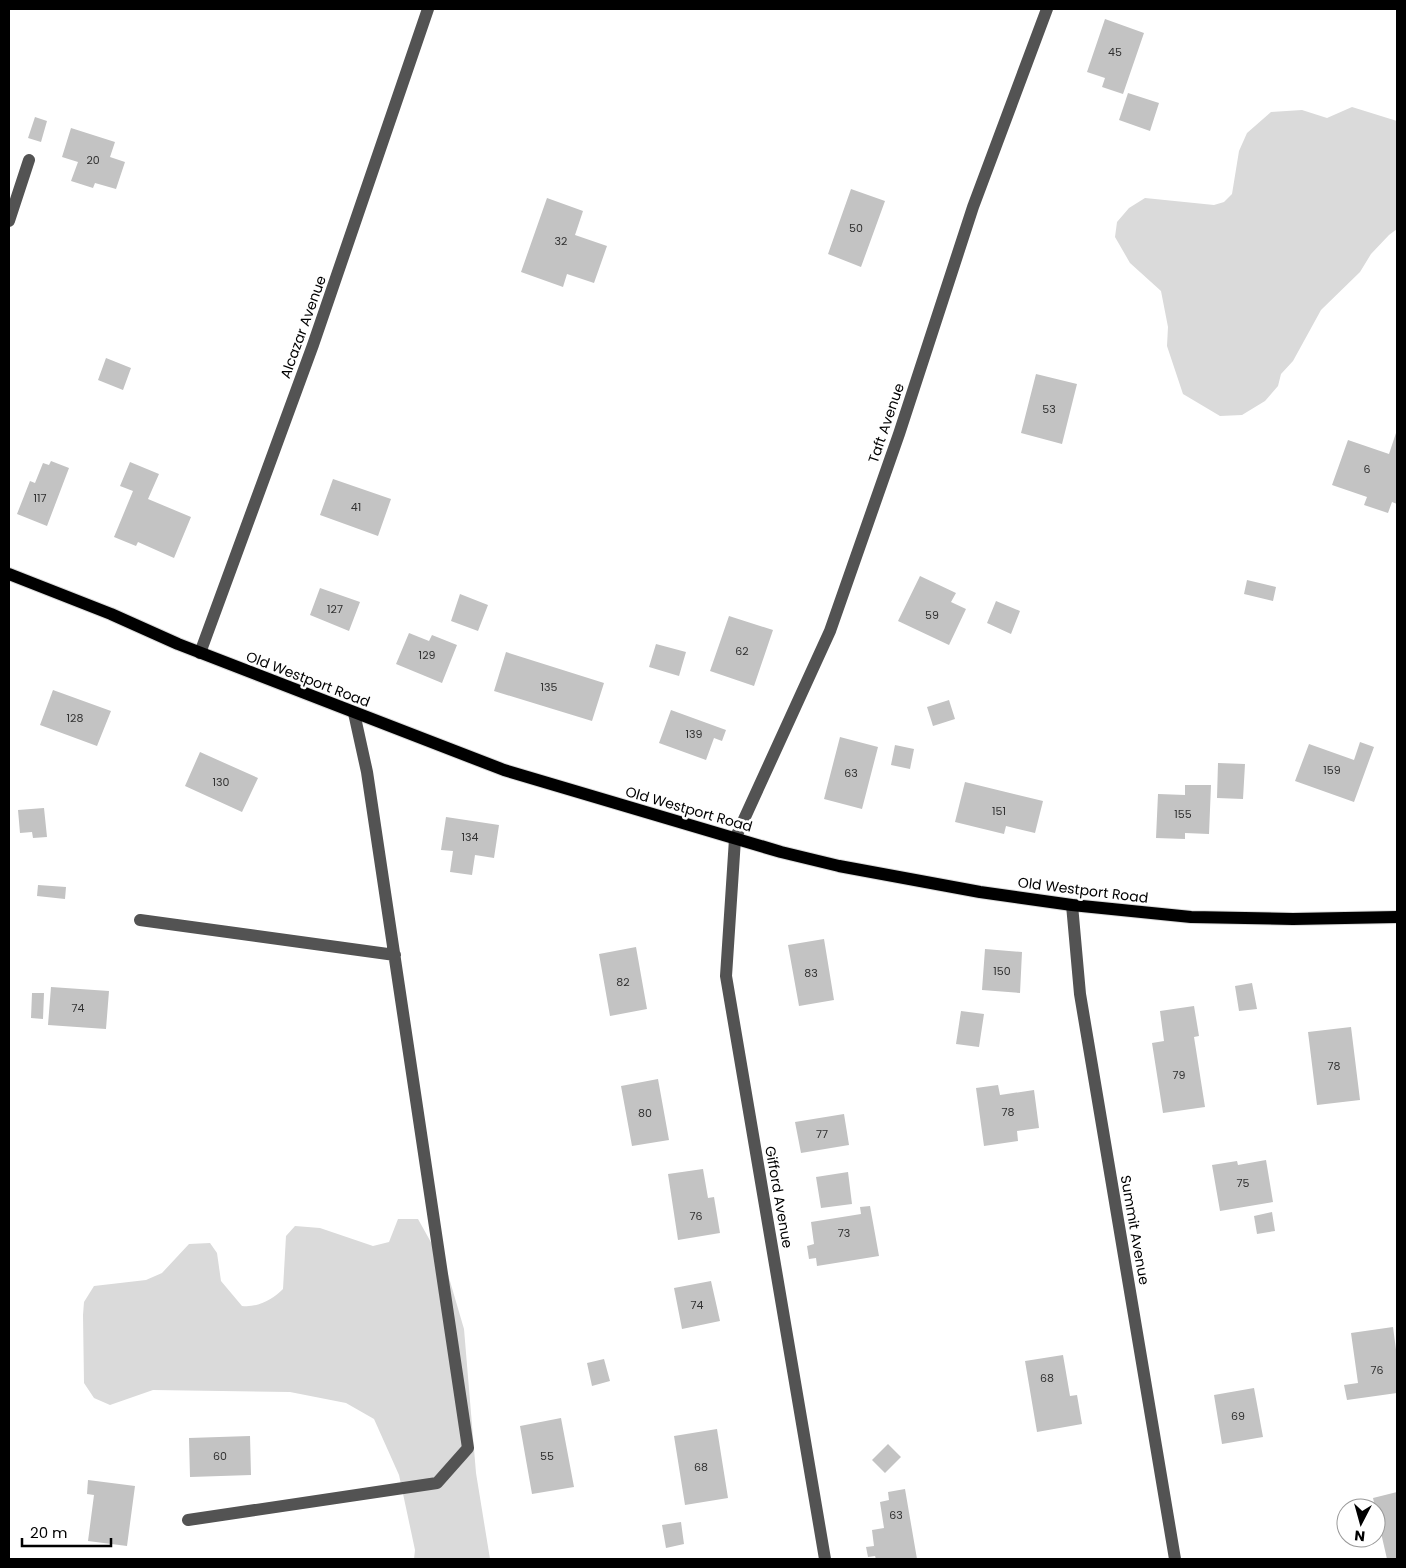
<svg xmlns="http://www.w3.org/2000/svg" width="1406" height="1568" font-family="Poppins,sans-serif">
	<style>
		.green { fill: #dadada }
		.building { fill: #c3c3c3 }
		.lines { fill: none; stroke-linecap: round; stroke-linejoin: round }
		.major-casing { stroke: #dbdbdb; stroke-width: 14 }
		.minor { stroke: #535353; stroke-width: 12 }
		.major { stroke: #000; stroke-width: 12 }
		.labels { text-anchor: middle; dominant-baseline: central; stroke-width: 5; stroke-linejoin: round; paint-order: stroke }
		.number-label { font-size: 11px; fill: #313131 }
		.street-label { font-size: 14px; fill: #000; stroke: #fff }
	</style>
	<rect width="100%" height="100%" fill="#fff"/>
	<!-- green -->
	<path class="green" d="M1352,107l45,14v108l-8,6 -18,19 -11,18 -39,38 -28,51 -12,13 -3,12 -13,15 -23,14 -22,1 -37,-22 -16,-48 1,-19 -7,-36 -31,-28 -15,-26 2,-15 12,-14 16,-10 69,7 10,-3 8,-8 7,-43 8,-18 24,-21 31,-2 25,8z
		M398,1219h20l29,52 17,58 12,144 14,86h-76l1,-9 -16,-75 -25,-56 -28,-16 -56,-11 -137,-2 -43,15 -16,-7 -10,-15 -1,-68 1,-13 10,-16 52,-6 16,-7 27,-29 21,-1 7,10 4,28 21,25c16,2 31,-7 41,-17l3,-53 9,-10 25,2 53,18 16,-4z"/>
	<!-- building -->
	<path class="building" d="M1105,19l39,14 -21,61 -21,-7 3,-9 -18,-6z
		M1128,93l31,10 -9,28 -31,-11z
		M35,117l12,4 -6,21 -13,-4z
		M71,128l44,14 -5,15 15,5 -9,27 -21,-6 -2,5 -22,-7 7,-19 -16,-5z
		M851,189l34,12 -24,66 -33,-13z
		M547,198l36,13 -8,24 32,11 -13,37 -27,-9 -4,13 -42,-15z
		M106,358l25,10 -8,22 -25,-10z
		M1036,374l41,10 -15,60 -41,-11z
		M1397,430v74l-5,-2 -4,11 -24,-8 3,-8 -35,-12 16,-45 41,14z
		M51,461l18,7 -22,58 -30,-12 13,-33 5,2 8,-20 6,2z
		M130,462l29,12 -11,25 43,18 -17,41 -36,-16 -2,4 -22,-9 19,-46 -13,-5z
		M333,479l58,20 -13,37 -58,-21z
		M920,576l36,17 -5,9 15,7 -17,36 -51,-24z
		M1247,580l29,7 -3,14 -29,-7z
		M320,588l40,14 -11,29 -39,-16z
		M460,594l28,11 -10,26 -27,-10z
		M996,601l24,10 -9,23 -24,-11z
		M729,616l44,14 -19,56 -44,-15z
		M409,633l20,8 3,-6 25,10 -15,38 -46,-19z
		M656,644l30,8 -7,24 -30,-9z
		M506,652l98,31 -12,38 -98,-30z
		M53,690l58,21 -14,35 -57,-21z
		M949,700l6,19 -22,7 -6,-19z
		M671,710l55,20 -4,11 -8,-3 -8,22 -47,-17z
		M840,737l38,10 -16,62 -38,-10z
		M1360,742l14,5 -20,55 -59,-21 14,-37 45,16z
		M895,745l19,4 -4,20 -19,-4z
		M200,752l58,26 -16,34 -57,-26z
		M1218,763l27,1 -2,35 -26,-1z
		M965,782l78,19 -8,32 -29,-7 -2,8 -49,-12z
		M1185,785h26l-2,49 -24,-1v6l-29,-1 2,-44 27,1z
		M44,808l3,29 -14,1 -1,-6 -12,1 -2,-23z
		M446,817l53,8 -5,33 -19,-3 -3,20 -22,-3 3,-21 -12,-1z
		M38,885l28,2 -1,12 -28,-3z
		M824,939l10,61 -35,6 -11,-61z
		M636,947l11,62 -37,7 -11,-62z
		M985,949l37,3 -2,41 -38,-3z
		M1252,983l5,26 -18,2 -4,-25z
		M51,987l58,4 -3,38 -58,-4z
		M32,993h12l-1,26 -12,-1z
		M1194,1006l5,30 -5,1 11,70 -42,6 -11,-70 12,-2 -4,-30z
		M961,1011l23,3 -5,33 -23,-3z
		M1351,1027l9,73 -43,5 -9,-73z
		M658,1079l11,61 -37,6 -11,-60z
		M998,1085l2,10 34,-5 5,38 -22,3 1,10 -34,5 -8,-58z
		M844,1114l5,31 -48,8 -6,-31z
		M1266,1160l7,42 -53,9 -8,-46 25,-4 1,4z
		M703,1169l5,29 6,-1 6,36 -42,7 -10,-66z
		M848,1172l4,32 -31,4 -5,-31z
		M870,1206l9,50 -62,10 -1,-8 -7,1 -2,-13 7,-2 -3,-22 50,-8 -1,-7z
		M1272,1212l3,19 -18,3 -3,-18z
		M711,1281l9,40 -38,8 -8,-41z
		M1393,1327l4,30v36l-50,7 -3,-15 14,-2 -7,-50z
		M1063,1355l7,41 7,-1 5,29 -45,8 -12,-71z
		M604,1359l6,22 -18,5 -5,-23z
		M1254,1388l9,49 -41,7 -8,-49z
		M561,1418l13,69 -42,7 -12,-68z
		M717,1429l11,69 -43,7 -11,-69z
		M250,1436l1,39 -61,2 -1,-39z
		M888,1444l13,13 -16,16 -13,-13z
		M88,1480l47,6 -8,60 -39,-5 6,-46 -7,-1z
		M905,1489l12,70h-41l-1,-3 -7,1 -2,-10 8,-1 -2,-16 12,-2 -4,-26 9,-2 -1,-8z
		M1397,1492v67h-10l-14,-61z
		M681,1522l3,22 -18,4 -4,-23z"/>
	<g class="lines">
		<defs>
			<path id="major" d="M9,574l102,40 67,30 326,126 277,82 58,14 141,26 92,13 119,12 102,2 104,-2"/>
		</defs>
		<!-- major casing -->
		<use href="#major" class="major-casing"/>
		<!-- minor -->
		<path class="minor" d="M9,221l20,-61
			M200,653l113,-308 115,-336
			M1072,905l8,89 95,565
			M140,920l255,35
			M188,1520l249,-37 31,-35 -101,-676 -13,-59
			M825,1559l-99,-583 9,-137 95,-208 69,-197 74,-227 74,-198"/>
		<!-- major -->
		<use href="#major" class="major"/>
	</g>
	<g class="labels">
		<!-- number labels -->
		<g class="number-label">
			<text x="1115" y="52">45</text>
			<text x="93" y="160">20</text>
			<text x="856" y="228">50</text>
			<text x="561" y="241">32</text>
			<text x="1049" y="409">53</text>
			<text x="1367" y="469">6</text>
			<text x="40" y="498">117</text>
			<text x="356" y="507">41</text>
			<text x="335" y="609">127</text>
			<text x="932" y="615">59</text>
			<text x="742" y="651">62</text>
			<text x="427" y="655">129</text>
			<text x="549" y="687">135</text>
			<text x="75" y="718">128</text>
			<text x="694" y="734">139</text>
			<text x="1332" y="770">159</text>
			<text x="851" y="773">63</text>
			<text x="221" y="782">130</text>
			<text x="999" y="811">151</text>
			<text x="1183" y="814">155</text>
			<text x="470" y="837">134</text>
			<text x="1002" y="971">150</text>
			<text x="811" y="973">83</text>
			<text x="623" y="982">82</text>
			<text x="78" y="1008">74</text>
			<text x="1334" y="1066">78</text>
			<text x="1179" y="1075">79</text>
			<text x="1008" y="1112">78</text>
			<text x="645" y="1113">80</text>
			<text x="822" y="1134">77</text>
			<text x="1243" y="1183">75</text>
			<text x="696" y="1216">76</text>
			<text x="844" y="1233">73</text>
			<text x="697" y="1305">74</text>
			<text x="1377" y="1370">76</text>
			<text x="1047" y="1378">68</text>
			<text x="1238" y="1416">69</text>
			<text x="220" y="1456">60</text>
			<text x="547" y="1456">55</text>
			<text x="701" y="1467">68</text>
			<text x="896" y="1515">63</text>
		</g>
		<!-- street labels -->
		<g class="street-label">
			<text transform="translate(303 327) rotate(-70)">Alcazar Avenue</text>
			<text transform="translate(886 423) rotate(-71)">Taft Avenue</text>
			<text transform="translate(308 679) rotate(21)">Old Westport Road</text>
			<text transform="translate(689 809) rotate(16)">Old Westport Road</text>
			<text transform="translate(1083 890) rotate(7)">Old Westport Road</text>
			<text transform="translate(779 1197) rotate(80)">Gifford Avenue</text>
			<text transform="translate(1135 1230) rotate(80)">Summit Avenue</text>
		</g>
	</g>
	<!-- border -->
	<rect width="1406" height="1568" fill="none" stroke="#000000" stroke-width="20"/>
	<!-- north arrow -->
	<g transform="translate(1361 1523) rotate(186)"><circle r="24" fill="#ffffff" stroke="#999999"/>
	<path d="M0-4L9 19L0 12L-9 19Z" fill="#000000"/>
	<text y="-8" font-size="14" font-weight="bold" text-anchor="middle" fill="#000000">N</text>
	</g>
	<!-- scale -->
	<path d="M22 1538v8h89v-8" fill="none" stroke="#000000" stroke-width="2.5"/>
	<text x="30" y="1538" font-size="15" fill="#000000" stroke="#ffffff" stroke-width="4" paint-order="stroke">20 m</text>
</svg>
